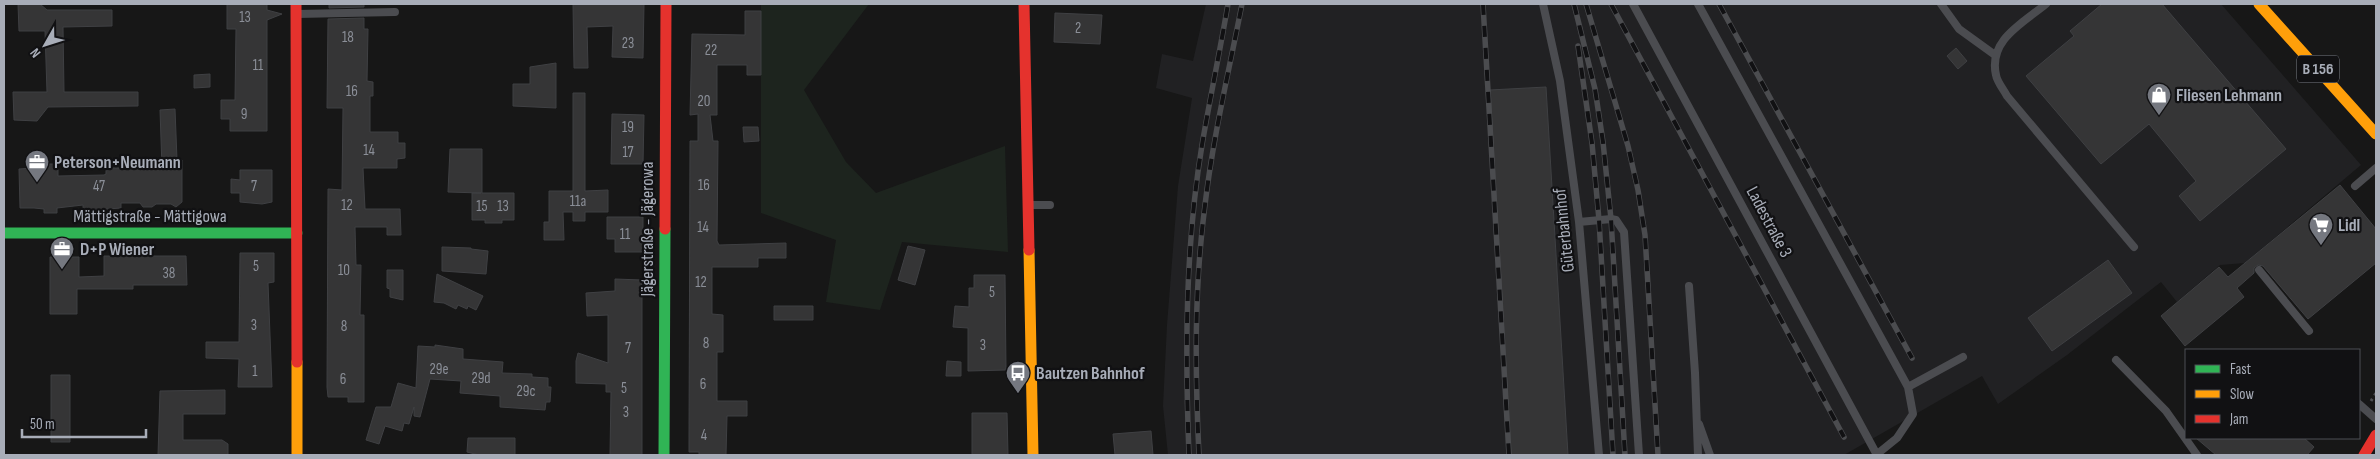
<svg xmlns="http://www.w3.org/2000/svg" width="2380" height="459" font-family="'Sofia Sans Condensed',sans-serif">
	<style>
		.built { fill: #212123 }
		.green { fill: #1d241e }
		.building { fill: #353536; stroke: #3f4043 }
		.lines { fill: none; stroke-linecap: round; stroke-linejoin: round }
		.path { stroke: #4d4e52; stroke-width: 3; stroke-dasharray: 2.5 4; stroke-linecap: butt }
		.lane { stroke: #4b4c50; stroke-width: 8 }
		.fast { stroke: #30b455; stroke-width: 11 }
		.slow { stroke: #ff9f0a; stroke-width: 11 }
		.jam { stroke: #e5322d; stroke-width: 11 }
		.rail-casing { stroke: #4b4c4f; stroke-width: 5.5 }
		.rail { stroke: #111113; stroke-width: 4; stroke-dasharray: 11; stroke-linecap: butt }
		.labels { text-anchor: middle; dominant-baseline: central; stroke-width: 4.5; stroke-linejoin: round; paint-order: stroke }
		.number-label { font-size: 15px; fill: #8b8f98 }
		.shield { fill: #111113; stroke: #7b7e86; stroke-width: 1 }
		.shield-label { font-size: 16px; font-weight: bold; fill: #a8adb8 }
		.poi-label { font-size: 18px; font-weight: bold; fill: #a8adb8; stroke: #111113; text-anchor: start }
		.street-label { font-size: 18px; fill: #a8adb8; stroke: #111113 }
	</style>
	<rect width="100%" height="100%" fill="#171717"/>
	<!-- built -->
	<path class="built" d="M1206,4h1015l140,161 -116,98 -25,2 -43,37 -16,-20 -94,73 -69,49 -16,-28 -138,79h-676l-5,-49 4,-81 11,-139 14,-88 -36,-10 6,-34 31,7z"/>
	<!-- green -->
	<path class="green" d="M761,4h108l-65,86 42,72 30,31 129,-47 3,106 -106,-10 -22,68 -54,-8 10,-62 -75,-27z"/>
	<!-- building -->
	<path class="building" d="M18,4h22l7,6h65v16l-49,1 1,65h74v14l-90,1 -11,14 -23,-1 -1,-28h34l-2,-61h-26z
		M227,4h40v6l15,4 -15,6v111h-37v-12h-9v-19h14l1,-71h-9z
		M329,4h35v3l-35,1z
		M573,4h71l-1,54 -31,-1 1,-31 -26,1 1,41h-14z
		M2102,4h60l124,145 -86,72 -21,-25 17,-15 -47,-57 -48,40 -75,-88 48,-40 -4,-5z
		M745,11h16v64h-14v-10h-30v50h-7l3,26h5l-1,100 2,4 67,-2v15h-28v9h-46v47l11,1v37h-6v49h30v15h-20l-1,39h-27v-3h-10v-10l1,-301h8v-27l-8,1 2,-81 53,1z
		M1055,13l47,2 -2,29 -46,-2z
		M364,18v11h4l-1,52 6,1v14h-3v36h28v11h7v15l-8,1v9h-34l2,41h35l1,26h-14v-8h-32l1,38h5l-1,50h4v87h-16v-5h-20l-1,-10 1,-198 14,1 1,-82h-16l1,-89z
		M1956,48l11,13 -9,8 -11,-13z
		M556,63v45l-43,-2v-22h17v-17z
		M210,74v13l-16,1v-13z
		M1546,87l22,368h-57l-21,-365z
		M573,93h12v98l23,-1v22h-23v9h-12v-9h-10l1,28h-20v-18h5v-31h24z
		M175,109l2,51h5v42l-6,5 -5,-3h-15l-4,3h-9l-3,-4h-19v5l-27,2 -11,-1v-4l-26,3v5h-13v-4l-10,-1h-14l-1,-39 15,-1 3,-4h21v12l46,-1 2,-1v-6h56l-2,-58z
		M612,114l32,1 -1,49h-32z
		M743,127h15l1,14 -15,1z
		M450,149h32v44h32v27h-12v3h-17v-3h-13v-27h9l-33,-1z
		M240,170h32v32l-10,2 -22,-2v-9h-9v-14l9,1z
		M2340,185l36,44v34l-68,56 -45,-53 -5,-1 -4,3v5l-17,15 7,9 -59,49 -24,-30 58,-49 9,10z
		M607,217h36v35h-28v-13h-8z
		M908,246l17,4 -10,35 -17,-5z
		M442,247l29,1v1l17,2 -2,23 -44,-3z
		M240,253h34v29l-6,1 4,104h-34l1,-28 -33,-1v-16h33z
		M104,256h82l1,29h-54v4h-56v25h-27v-57h29v20l25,-1z
		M2108,260l24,33 -80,58 -24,-33z
		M387,270h16v30l-13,-3v-8l-3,-1z
		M437,274l46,22 -7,14 -8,-4 -1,3 -9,-4 -2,4 -12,-6 -10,-1z
		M974,275h31l1,95 -38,1v-43l-15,-1 2,-21 14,1v-19h5z
		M615,279l27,1v175h-32l1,-63h-5v-8l-30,-1v-22l2,-8 30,10v-48l-21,1 -1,-23 29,-2z
		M774,306h39v14h-39z
		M435,345l28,4v10l40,3 -1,11 30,1v3l16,1v9h3l-1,15h-4l-1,8 -45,-3v-11l-40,-3 1,-12 -31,-2 -10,38 -6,-1v-9l-5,17 -5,-1 -2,8 -17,-5 -6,18 -13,-4 10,-33h15l7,-24 18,5 2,-42 17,1z
		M947,361l14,1v14h-15z
		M51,375h19v67h-19z
		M225,390v24h-42v26h39l6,4v11h-70l2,-64z
		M972,413h35l1,42h-36z
		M1151,431l2,24h-38l-2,-21z
		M468,438h47v17h-36l-12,-3z
		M2196,438h108l10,9 -7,8h-91z"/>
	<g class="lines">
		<!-- path -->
		<path class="path" d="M2371,401l5,-8"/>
		<!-- lane -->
		<path class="lane" d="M1543,4l17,77 19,141 20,233
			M1633,4l244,451
			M1698,4l210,383 5,27 -16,24 -21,17
			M1941,4l18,25 36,26
			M2046,4c-23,19 -58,36 -50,71 1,7 8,15 11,21l127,151
			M297,14l98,-2
			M2355,186l21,-18
			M1030,205h20
			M1579,222l32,-3 5,1 8,12 15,223
			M2259,270l50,61
			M1689,286l6,87 3,82
			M2116,360l50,51 31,44
			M1908,387l55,-30
			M2359,404l17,15
			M1699,424l11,31"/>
		<!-- fast -->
		<path class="fast" d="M4,233h293
			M664,455l1,-226"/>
		<!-- slow -->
		<path class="slow" d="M2259,4l117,130
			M1029,250l4,205
			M297,362v93"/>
		<!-- jam -->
		<path class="jam" d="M296,4l1,358
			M1024,4l5,246
			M665,229l1,-225
			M2364,455l12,-20"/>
		<defs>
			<path id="rail" d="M1483,4l26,451
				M1574,4l21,85 8,53 8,77 14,236
				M1586,4l42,142 10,44 7,45 13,220
				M1611,4l233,433
				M1719,4l193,354
				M1578,46l14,97 7,77 14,235
				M1189,455c-4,-103 -4,-207 13,-310 8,-47 18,-94 26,-141
				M1199,455c-4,-83 -5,-167 6,-250 8,-68 24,-134 37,-201"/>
		</defs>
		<!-- rail casing -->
		<use href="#rail" class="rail-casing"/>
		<!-- rail -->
		<use href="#rail" class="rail"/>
	</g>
	<!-- icons -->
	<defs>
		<symbol id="shop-pin" viewBox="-11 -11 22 30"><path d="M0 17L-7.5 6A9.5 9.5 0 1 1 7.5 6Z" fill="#757880" stroke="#111113"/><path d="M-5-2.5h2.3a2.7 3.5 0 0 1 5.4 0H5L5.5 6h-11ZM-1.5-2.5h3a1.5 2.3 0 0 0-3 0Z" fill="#fff"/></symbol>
		<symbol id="office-pin" viewBox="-11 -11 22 30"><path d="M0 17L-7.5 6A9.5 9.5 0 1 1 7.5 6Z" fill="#757880" stroke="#111113"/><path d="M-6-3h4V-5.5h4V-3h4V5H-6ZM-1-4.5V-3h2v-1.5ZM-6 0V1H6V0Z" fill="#fff"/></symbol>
		<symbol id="supermarket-pin" viewBox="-11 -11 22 30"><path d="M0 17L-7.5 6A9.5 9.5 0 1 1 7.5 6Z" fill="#757880" stroke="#111113"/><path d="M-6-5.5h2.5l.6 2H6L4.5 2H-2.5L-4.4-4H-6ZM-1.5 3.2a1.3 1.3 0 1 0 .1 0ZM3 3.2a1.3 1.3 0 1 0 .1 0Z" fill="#fff"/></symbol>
		<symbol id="bus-pin" viewBox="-11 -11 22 30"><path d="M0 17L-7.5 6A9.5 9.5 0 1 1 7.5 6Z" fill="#757880" stroke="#111113"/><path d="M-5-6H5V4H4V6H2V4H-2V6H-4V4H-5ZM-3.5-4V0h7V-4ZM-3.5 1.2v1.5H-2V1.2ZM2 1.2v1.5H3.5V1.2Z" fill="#fff"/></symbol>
	</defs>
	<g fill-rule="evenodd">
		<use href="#shop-pin" x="2145" y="81" width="28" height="38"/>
		<use href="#office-pin" x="23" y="148" width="28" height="38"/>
		<use href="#supermarket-pin" x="2307" y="211" width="28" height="38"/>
		<use href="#office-pin" x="48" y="235" width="28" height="38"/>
		<use href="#bus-pin" x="1004" y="359" width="28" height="38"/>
	</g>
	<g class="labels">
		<!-- number labels -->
		<g class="number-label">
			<text x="245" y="17">13</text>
			<text x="1078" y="28">2</text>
			<text x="348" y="37">18</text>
			<text x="628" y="43">23</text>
			<text x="711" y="50">22</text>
			<text x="258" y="65">11</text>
			<text x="352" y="91">16</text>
			<text x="704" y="101">20</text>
			<text x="244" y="114">9</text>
			<text x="628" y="127">19</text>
			<text x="369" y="150">14</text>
			<text x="628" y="152">17</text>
			<text x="704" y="185">16</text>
			<text x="99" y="186">47</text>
			<text x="254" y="186">7</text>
			<text x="578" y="201">11a</text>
			<text x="347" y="205">12</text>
			<text x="482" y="206">15</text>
			<text x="503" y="206">13</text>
			<text x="703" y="227">14</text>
			<text x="625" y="234">11</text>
			<text x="256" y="266">5</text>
			<text x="344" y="270">10</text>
			<text x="169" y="273">38</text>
			<text x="701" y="282">12</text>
			<text x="992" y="292">5</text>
			<text x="254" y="325">3</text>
			<text x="344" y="326">8</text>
			<text x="706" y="343">8</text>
			<text x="983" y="345">3</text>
			<text x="628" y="348">7</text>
			<text x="439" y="369">29e</text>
			<text x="255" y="371">1</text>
			<text x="481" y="378">29d</text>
			<text x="343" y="379">6</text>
			<text x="703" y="384">6</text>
			<text x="624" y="388">5</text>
			<text x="526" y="391">29c</text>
			<text x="626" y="412">3</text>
			<text x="704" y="435">4</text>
		</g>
		<!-- shield labels -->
		<rect class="shield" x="2297" y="55.5" width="42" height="27" rx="4"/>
		<g class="shield-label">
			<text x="2318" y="69">B 156</text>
		</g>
		<!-- poi labels -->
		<g class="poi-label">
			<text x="2176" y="95">Fliesen Lehmann</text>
			<text x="54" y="162">Peterson+Neumann</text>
			<text x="2338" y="225">Lidl</text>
			<text x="80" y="249">D+P Wiener</text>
			<text x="1036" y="373">Bautzen Bahnhof</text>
		</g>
		<!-- street labels -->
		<g class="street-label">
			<text x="150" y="216">Mättigstraße - Mättigowa</text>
			<text transform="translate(1769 222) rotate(62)">Ladestraße 3</text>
			<text transform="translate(647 229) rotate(-90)">Jägerstraße - Jägerowa</text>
			<text transform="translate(1564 230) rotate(-96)">Güterbahnhof</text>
		</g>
	</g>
	<!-- border -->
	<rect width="2380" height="459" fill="none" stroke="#a8adb8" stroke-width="10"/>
	<!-- legend -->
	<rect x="2185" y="349" width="175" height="90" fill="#111113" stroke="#4d4f55"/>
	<rect x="2195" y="365" width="25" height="8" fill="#30b455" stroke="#4d4f55"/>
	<text x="2230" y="374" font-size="15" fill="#a8adb8">Fast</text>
	<rect x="2195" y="390" width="25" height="8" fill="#ff9f0a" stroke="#4d4f55"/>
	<text x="2230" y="399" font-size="15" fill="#a8adb8">Slow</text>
	<rect x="2195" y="415" width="25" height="8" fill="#e5322d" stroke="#4d4f55"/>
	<text x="2230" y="424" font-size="15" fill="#a8adb8">Jam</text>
	<!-- north arrow -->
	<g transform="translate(45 45) rotate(231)" stroke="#111113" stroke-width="4" paint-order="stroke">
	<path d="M0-4L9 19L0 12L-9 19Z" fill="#a8adb8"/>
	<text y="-8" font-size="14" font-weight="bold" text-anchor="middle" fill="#a8adb8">N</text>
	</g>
	<!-- scale -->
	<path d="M22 429v8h124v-8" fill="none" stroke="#a8adb8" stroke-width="2.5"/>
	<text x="30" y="429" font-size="15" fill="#a8adb8" stroke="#111113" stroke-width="4" paint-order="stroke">50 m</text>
</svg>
